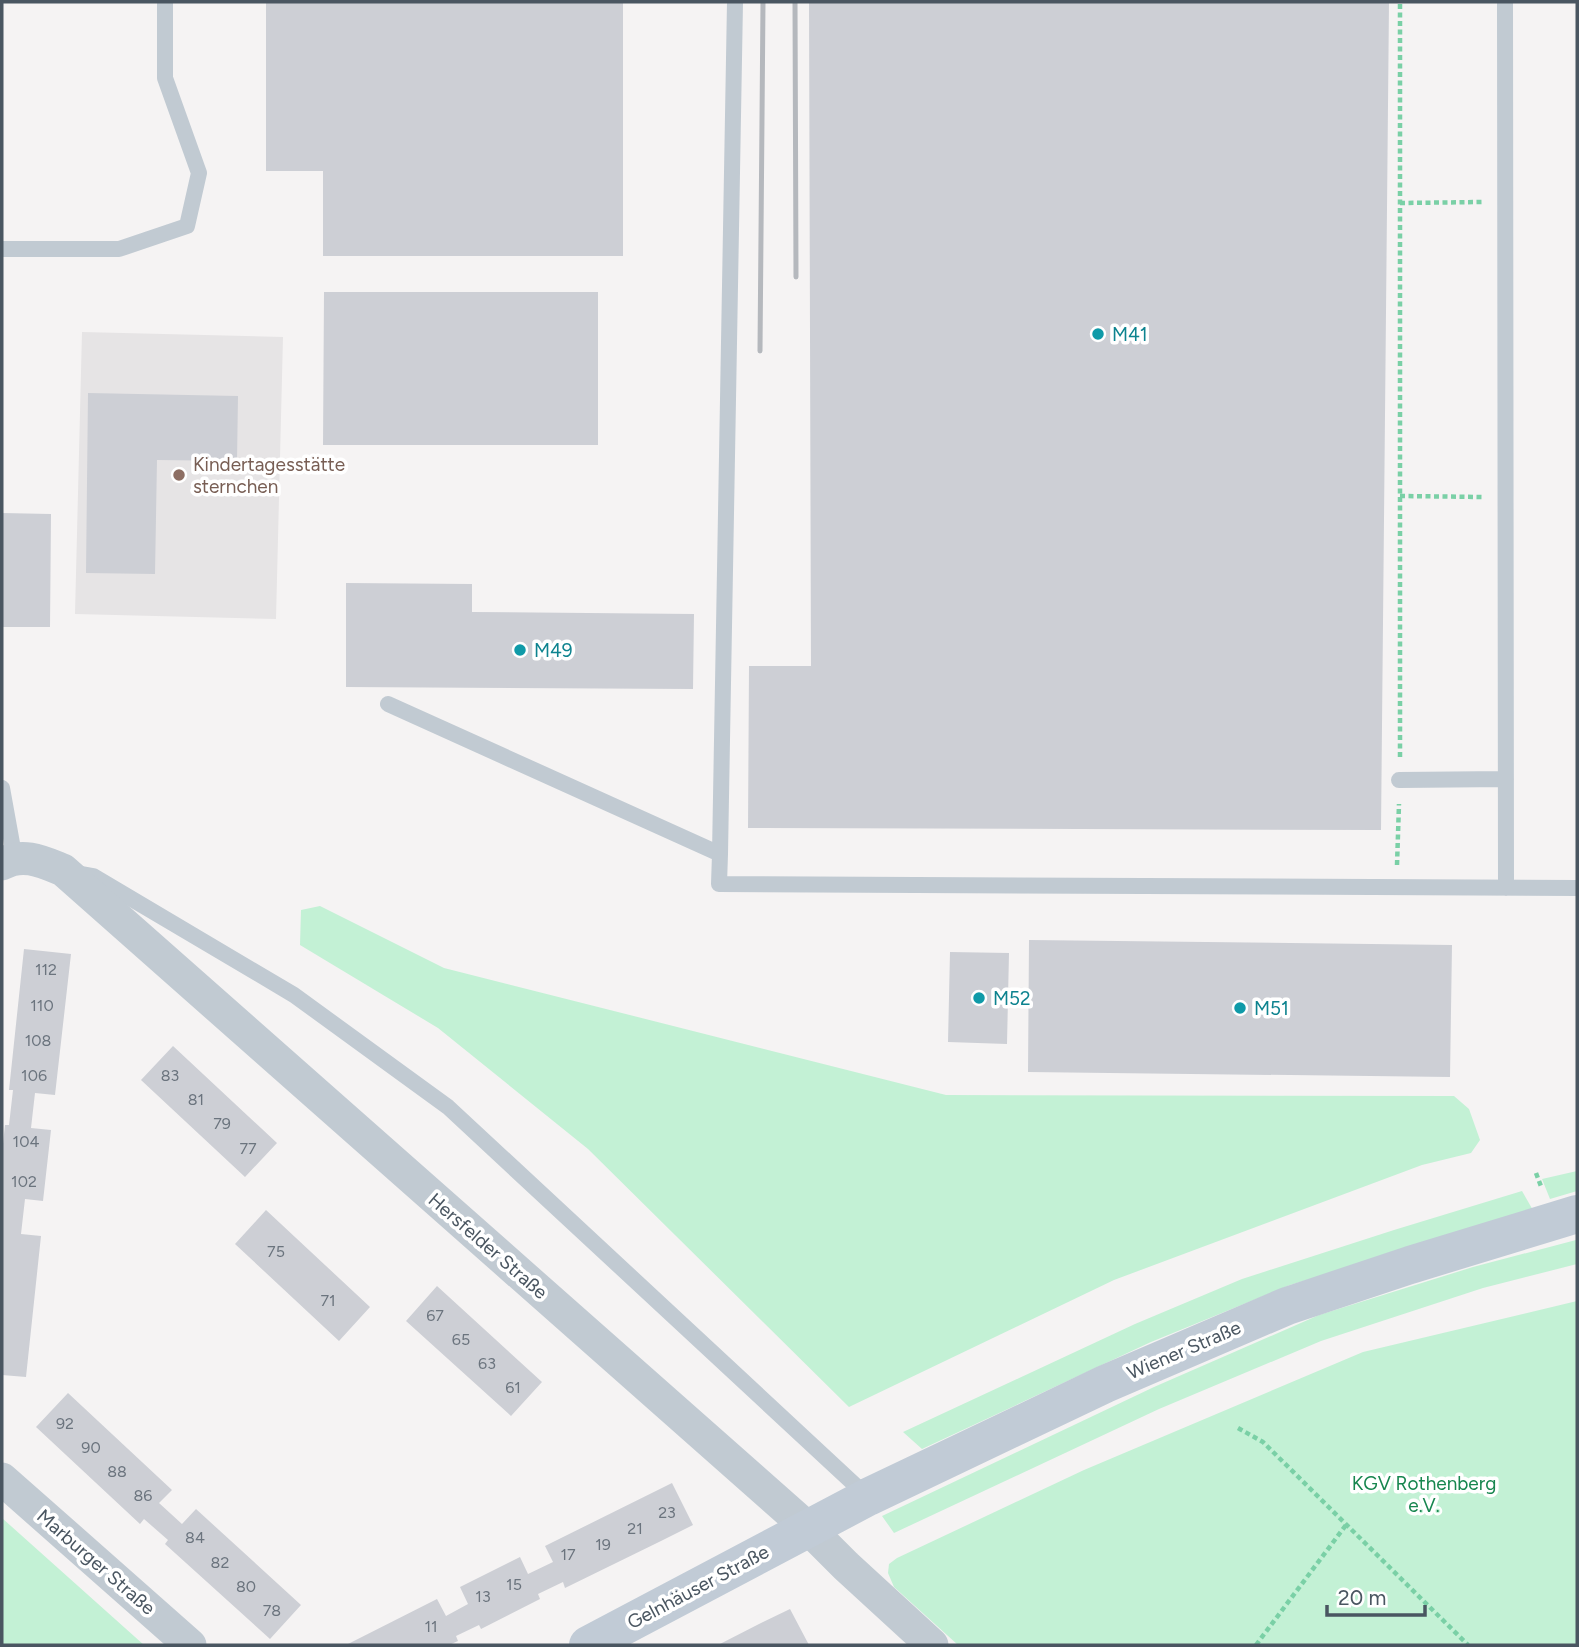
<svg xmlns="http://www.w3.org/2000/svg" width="1579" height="1647" font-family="Figtree,sans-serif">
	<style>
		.education { fill: #e6e4e5 }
		.green { fill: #c3f1d5 }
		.building { fill: #cdcfd5 }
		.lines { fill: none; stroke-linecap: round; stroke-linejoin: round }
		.path { stroke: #7ad0a6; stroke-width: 4.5; stroke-dasharray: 5 3.5; stroke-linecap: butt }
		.lane { stroke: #c1cad2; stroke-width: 16 }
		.street { stroke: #c1cad2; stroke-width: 33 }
		.secondary { stroke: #c1cbd6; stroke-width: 38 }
		.rail { stroke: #b5b8bd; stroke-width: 5 }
		.culture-dot { fill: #0f9aa8; stroke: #fff; stroke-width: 2.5 }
		.education-dot { fill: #8d6e63; stroke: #fff; stroke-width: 2.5 }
		.labels { text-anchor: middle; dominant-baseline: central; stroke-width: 7; stroke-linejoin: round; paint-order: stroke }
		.number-label { font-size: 16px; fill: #6b747e }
		.culture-label { font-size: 19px; fill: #0d838f; stroke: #fff; text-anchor: start }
		.education-label { font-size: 19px; fill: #785e54; stroke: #fff; text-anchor: start }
		.street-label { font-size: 19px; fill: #4a5661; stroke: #fff }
		.park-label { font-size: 19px; fill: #17864f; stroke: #fff }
	</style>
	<rect width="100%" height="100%" fill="#f5f3f3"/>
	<!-- education -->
	<path class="education" d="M82,332l201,5 -7,282 -201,-5z"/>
	<!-- green -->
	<path class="green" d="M320,906l124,62 502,127 508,1 15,13 11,31 -9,13 -49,12 -308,115 -265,127 -261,-258 -150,-121 -138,-83 1,-35z
		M1577,1171v20l-27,8 -8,-20z
		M1522,1191l12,21 -244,73 -139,57 -229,107 -19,-17 232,-108 107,-45 152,-49z
		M1576,1240l1,3v21l-94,24 -162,53 -162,68 -265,124 -12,-17 272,-129 165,-72 154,-48z
		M1577,1301v344h-619l-64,-58 -6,-14 1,-9 8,-6 187,-88 279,-118z
		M2,1518l142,127h-142z"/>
	<!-- building -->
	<path class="building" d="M266,2h357v254h-300v-85h-57z
		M809,2h580l-8,828 -633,-2 1,-162h62z
		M324,292h274v153h-275z
		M88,393l150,3 -1,65 -80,-1 -2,114 -69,-1z
		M2,513l49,1 -1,113h-48z
		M346,583l126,1v28l222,2 -1,75 -347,-2z
		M1029,940l423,5 -2,132 -422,-5z
		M24,949l47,5 -16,141 -20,-2 -4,35 20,2 -8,71 -18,-2 -4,35 20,2 -15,141 -24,-2v-222l3,-28h4l4,-35h-4z
		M950,952l59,1 -2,91 -59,-2z
		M173,1046l104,97 -32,34 -104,-97z
		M266,1210l104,97 -31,34 -104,-97z
		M437,1286l105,96 -31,34 -105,-95z
		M68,1393l104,97 -13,13 23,21 14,-15 105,96 -31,34 -105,-95 3,-4 -24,-21 -4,5 -104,-97z
		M672,1483l21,42 -32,16 -96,47 -2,-6 -25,12 2,5 -59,30 -2,-4 -23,11 2,5 -9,4h-103l91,-46 9,17 22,-12 -8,-17 60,-30 8,17 25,-12 -8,-16z
		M790,1609l19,36h-91l41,-21z"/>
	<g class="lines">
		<!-- path -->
		<path class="path" d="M1400,203l83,-1
			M1400,496l83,1
			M1400,757v-755
			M1397,865l2,-61
			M1536,1173l6,16
			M1238,1428l25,14 205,203
			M1256,1645l90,-120"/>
		<!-- lane -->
		<path class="lane" d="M1505,2l1,886
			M2,249h117l68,-23 12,-53 -34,-95v-76
			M388,704l332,150 -1,30 858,4
			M1399,780l107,-1
			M2,788l13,72
			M720,854l15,-852
			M82,874l11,2 201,119 154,112 420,390"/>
		<!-- street -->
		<path class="street" d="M2,864c21,-12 41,-2 61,6l746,659 37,37 86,79
			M2,1479l188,166"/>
		<!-- secondary -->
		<path class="secondary" d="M588,1645l280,-148 237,-113 182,-78 123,-41 167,-51"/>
		<!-- rail -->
		<path class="rail" d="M795,2l1,275
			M760,351l3,-349"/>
	</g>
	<!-- markers -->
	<g class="culture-dot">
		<circle cx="1098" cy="334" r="7"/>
		<circle cx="520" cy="650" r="7"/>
		<circle cx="979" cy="998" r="7"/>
		<circle cx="1240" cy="1008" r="7"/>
	</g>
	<circle class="education-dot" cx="179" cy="475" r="7"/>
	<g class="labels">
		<!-- number labels -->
		<g class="number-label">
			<text x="46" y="969">112</text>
			<text x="42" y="1005">110</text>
			<text x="38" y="1040">108</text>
			<text x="34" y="1075">106</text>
			<text x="170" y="1075">83</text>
			<text x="196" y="1099">81</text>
			<text x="222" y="1123">79</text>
			<text x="26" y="1141">104</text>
			<text x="248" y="1148">77</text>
			<text x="24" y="1181">102</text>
			<text x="276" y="1251">75</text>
			<text x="328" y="1300">71</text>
			<text x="435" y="1315">67</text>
			<text x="461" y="1339">65</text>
			<text x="487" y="1363">63</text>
			<text x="513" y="1387">61</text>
			<text x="65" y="1423">92</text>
			<text x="91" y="1447">90</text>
			<text x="117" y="1471">88</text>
			<text x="143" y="1495">86</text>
			<text x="667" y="1512">23</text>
			<text x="635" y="1528">21</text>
			<text x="195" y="1537">84</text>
			<text x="603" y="1544">19</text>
			<text x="568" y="1554">17</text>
			<text x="220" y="1562">82</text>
			<text x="514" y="1584">15</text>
			<text x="246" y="1586">80</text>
			<text x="483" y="1596">13</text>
			<text x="272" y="1610">78</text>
			<text x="431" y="1626">11</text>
		</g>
		<!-- culture labels -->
		<g class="culture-label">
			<text x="1112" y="334">M41</text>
			<text x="534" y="650">M49</text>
			<text x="993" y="998">M52</text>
			<text x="1254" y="1008">M51</text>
		</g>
		<!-- education labels -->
		<g class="education-label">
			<text x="193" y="464">Kindertagesstätte<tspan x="193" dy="22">sternchen</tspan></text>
		</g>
		<!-- street labels -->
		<g class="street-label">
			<text transform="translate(488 1246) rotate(41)">Hersfelder Straße</text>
			<text transform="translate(1184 1350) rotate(-23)">Wiener Straße</text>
			<text transform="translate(96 1562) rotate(41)">Marburger Straße</text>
			<text transform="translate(698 1587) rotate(-28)">Gelnhäuser Straße</text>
		</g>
		<!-- park labels -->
		<g class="park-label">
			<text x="1424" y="1483">KGV Rothenberg<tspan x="1424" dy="22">e.V.</tspan></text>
		</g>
	</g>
	<!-- border -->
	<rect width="1579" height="1647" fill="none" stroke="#4a5661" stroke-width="7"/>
	<!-- scale -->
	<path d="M1327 1605v10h98v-10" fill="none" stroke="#4a5661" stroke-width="3.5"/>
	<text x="1338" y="1605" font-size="21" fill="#4a5661" stroke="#ffffff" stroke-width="5" paint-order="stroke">20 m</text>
</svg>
